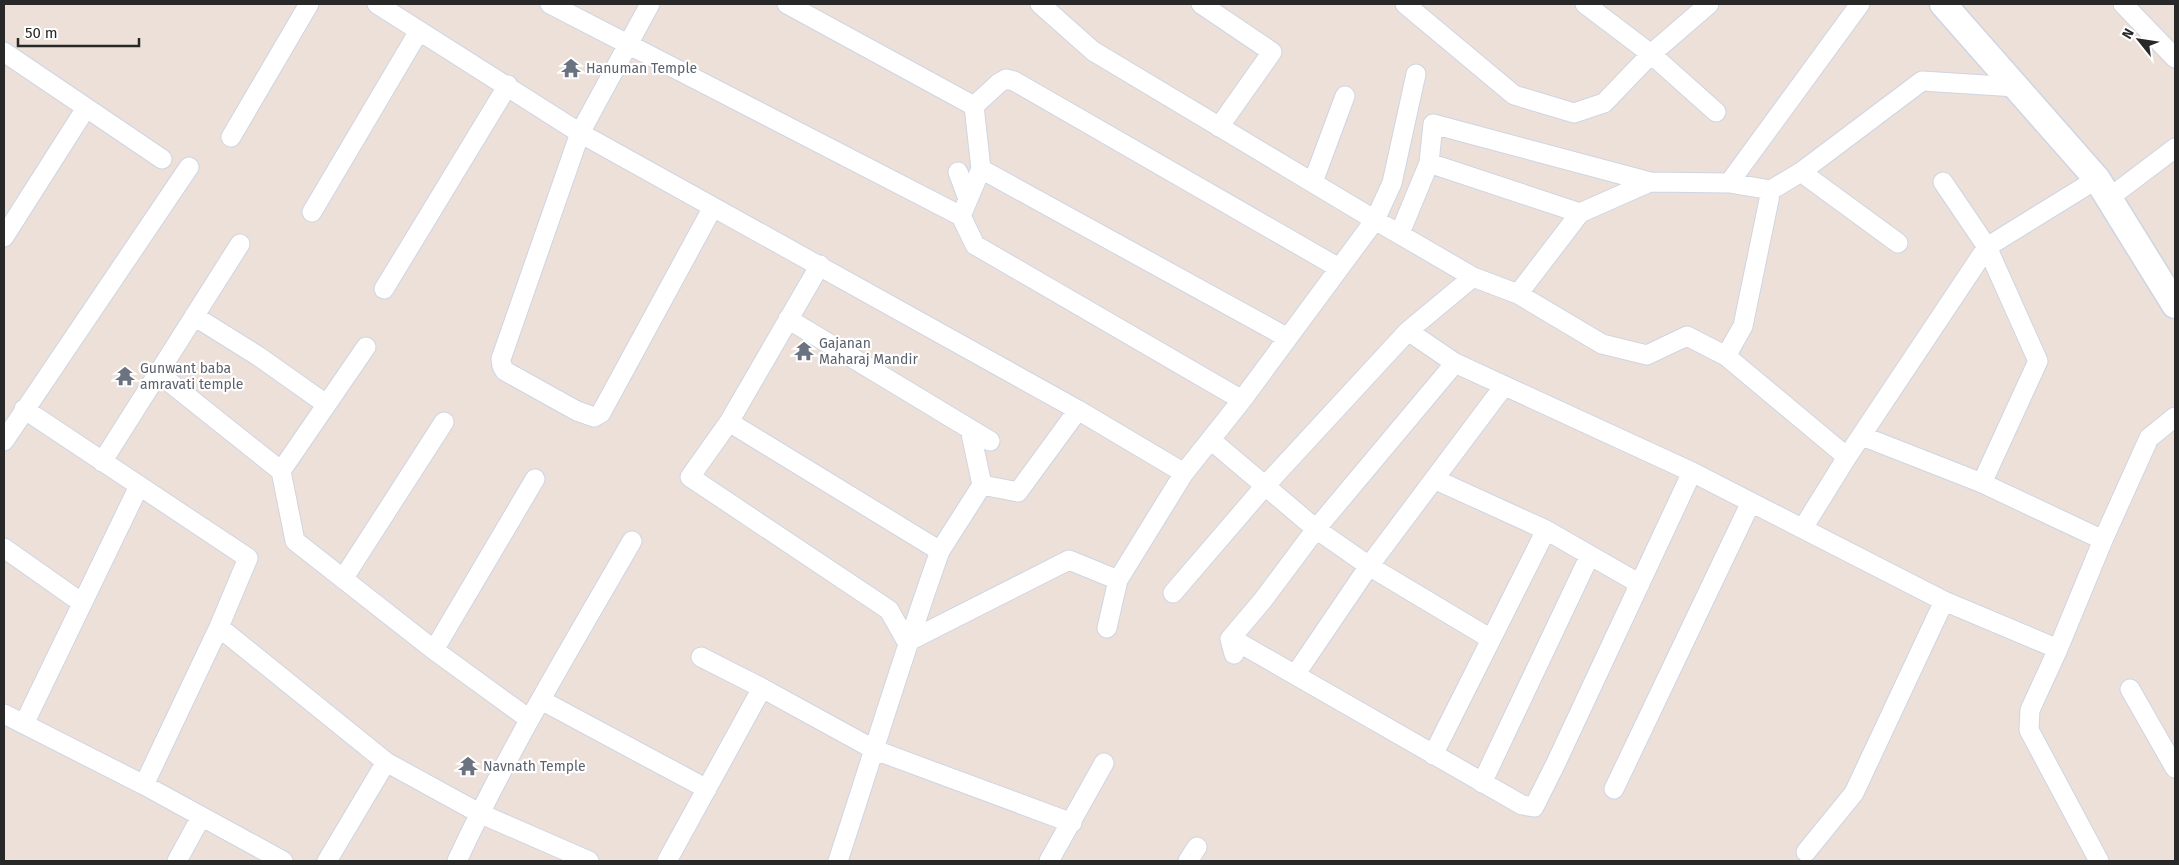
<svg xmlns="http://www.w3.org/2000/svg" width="2179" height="865" font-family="'Fira Sans',sans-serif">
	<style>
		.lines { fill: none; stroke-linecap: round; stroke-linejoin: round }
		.street-casing { stroke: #ced5e3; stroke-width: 21 }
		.secondary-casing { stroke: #ced5e3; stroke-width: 29 }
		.street { stroke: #fff; stroke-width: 19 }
		.secondary { stroke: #fff; stroke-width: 26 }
		.labels { text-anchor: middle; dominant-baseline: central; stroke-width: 4.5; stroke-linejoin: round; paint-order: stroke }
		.worship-label { font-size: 14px; fill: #5b616d; stroke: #fff; text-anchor: start }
	</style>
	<rect width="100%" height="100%" fill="#ece0d8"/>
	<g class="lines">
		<defs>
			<path id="street" d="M377,4l203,129 498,277 106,63
				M550,4l411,212 14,29 267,155
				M650,4l-70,129 -79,226 1,7 3,5 72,40 17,6 7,-4 112,-206
				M787,4l187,102 7,63 -20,47
				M1040,4l53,47 282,169 98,57 45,17 84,50 45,11 40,-19 39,20 121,101
				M1201,4l71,48 -53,75
				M1405,4l109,91 60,18 30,-10 47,-49 58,-50
				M1585,4l66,50 65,58
				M2123,4l52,54
				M4,52l158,107
				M974,106l25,-23 7,-4 8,2 325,187
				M231,137l78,-133
				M1429,163l151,50
				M981,169l307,169
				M958,172l10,27
				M1801,172l97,71
				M1313,182l32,-86
				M1943,182l44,65 51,114 -56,122
				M1729,183l131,-179
				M2109,198l66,-50
				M312,212l107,-181
				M1400,233l29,-70 4,-39 217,58
				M4,237l82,-129
				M820,265l-91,157 -39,55 199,133 18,32 162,-82 49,20
				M384,289l124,-204
				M1518,294l62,-81 70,-31 79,1 42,7 30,-18 121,-91 94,6
				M194,316l64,40 68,48
				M788,319l202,122
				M1408,331l47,32 237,109 252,129 -90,192 -48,59
				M1726,356l17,-30 28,-136
				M158,373l123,98 14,70 139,109 95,69
				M24,409l224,149 -29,69 -75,158
				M729,422l211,129c-37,103 -68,207 -102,310
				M1862,436l120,47 121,57
				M1211,440l105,89 53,37 122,73
				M4,441l185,-274
				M102,462l138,-218
				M281,471l85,-124
				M1434,479l112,51 94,54
				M982,485l36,7 60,-82
				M1803,528l44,-71 140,-210 110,-68
				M4,548l78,55
				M940,551l42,-66 -12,-56
				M343,579l101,-157
				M1173,593l91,-106 144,-156 65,-54
				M1944,601l114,48
				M219,627l167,135 93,51 110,48
				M1107,628l11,-48 66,-107 58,-73 133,-180 17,-37 24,-109
				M1243,645l279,160 12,2 22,-44 136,-291
				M434,650l101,-171
				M1234,654l-4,-15 33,-39 53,-71 139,-166
				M701,657l61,31 113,62 197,73
				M1295,675l74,-109 135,-180
				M2130,689l45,79
				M541,700l166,89
				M4,714l140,71 139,76
				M24,724l115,-238
				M1433,755l113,-225
				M1482,783l108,-228
				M1614,789l137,-287
				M177,861l24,-44
				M327,861l59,-99
				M457,861c51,-110 114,-214 175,-320
				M667,861l95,-173
				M1049,861l55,-98
				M1188,861l9,-14
				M2099,861l-70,-131 1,-20 28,-61 45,-109 46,-102 26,-21"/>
			<path id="secondary" d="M1943,4l154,175 78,126"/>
		</defs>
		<!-- street casing -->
		<use href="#street" class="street-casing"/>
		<!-- secondary casing -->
		<use href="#secondary" class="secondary-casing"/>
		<!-- street -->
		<use href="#street" class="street"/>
		<!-- secondary -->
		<use href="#secondary" class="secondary"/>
	</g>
	<!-- icons -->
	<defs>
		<symbol id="temple-bare" viewBox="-9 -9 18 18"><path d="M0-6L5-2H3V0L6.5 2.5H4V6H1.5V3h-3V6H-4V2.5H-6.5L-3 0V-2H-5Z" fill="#6b7280" stroke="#fff" stroke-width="2.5" paint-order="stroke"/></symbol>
	</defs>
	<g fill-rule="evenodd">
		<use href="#temple-bare" x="557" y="54" width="28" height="28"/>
		<use href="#temple-bare" x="790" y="337" width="28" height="28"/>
		<use href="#temple-bare" x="111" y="362" width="28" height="28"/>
		<use href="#temple-bare" x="454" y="752" width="28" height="28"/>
	</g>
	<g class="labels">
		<!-- worship labels -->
		<g class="worship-label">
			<text x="586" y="68">Hanuman Temple</text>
			<text x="819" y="343">Gajanan<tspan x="819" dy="16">Maharaj Mandir</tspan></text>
			<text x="140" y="368">Gunwant baba<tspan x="140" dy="16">amravati temple</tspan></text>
			<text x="483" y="766">Navnath Temple</text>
		</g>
	</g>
	<!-- border -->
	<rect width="2179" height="865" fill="none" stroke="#282828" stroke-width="10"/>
	<!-- north arrow -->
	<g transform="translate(2139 40) rotate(300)" stroke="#ffffff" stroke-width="4" paint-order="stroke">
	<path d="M0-4L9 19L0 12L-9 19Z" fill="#282828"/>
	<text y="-8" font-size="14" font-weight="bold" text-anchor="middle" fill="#282828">N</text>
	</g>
	<!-- scale -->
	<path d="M18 38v8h121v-8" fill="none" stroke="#282828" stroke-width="2.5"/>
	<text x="25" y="38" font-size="15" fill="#282828" stroke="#ffffff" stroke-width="4" paint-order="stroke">50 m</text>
</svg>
